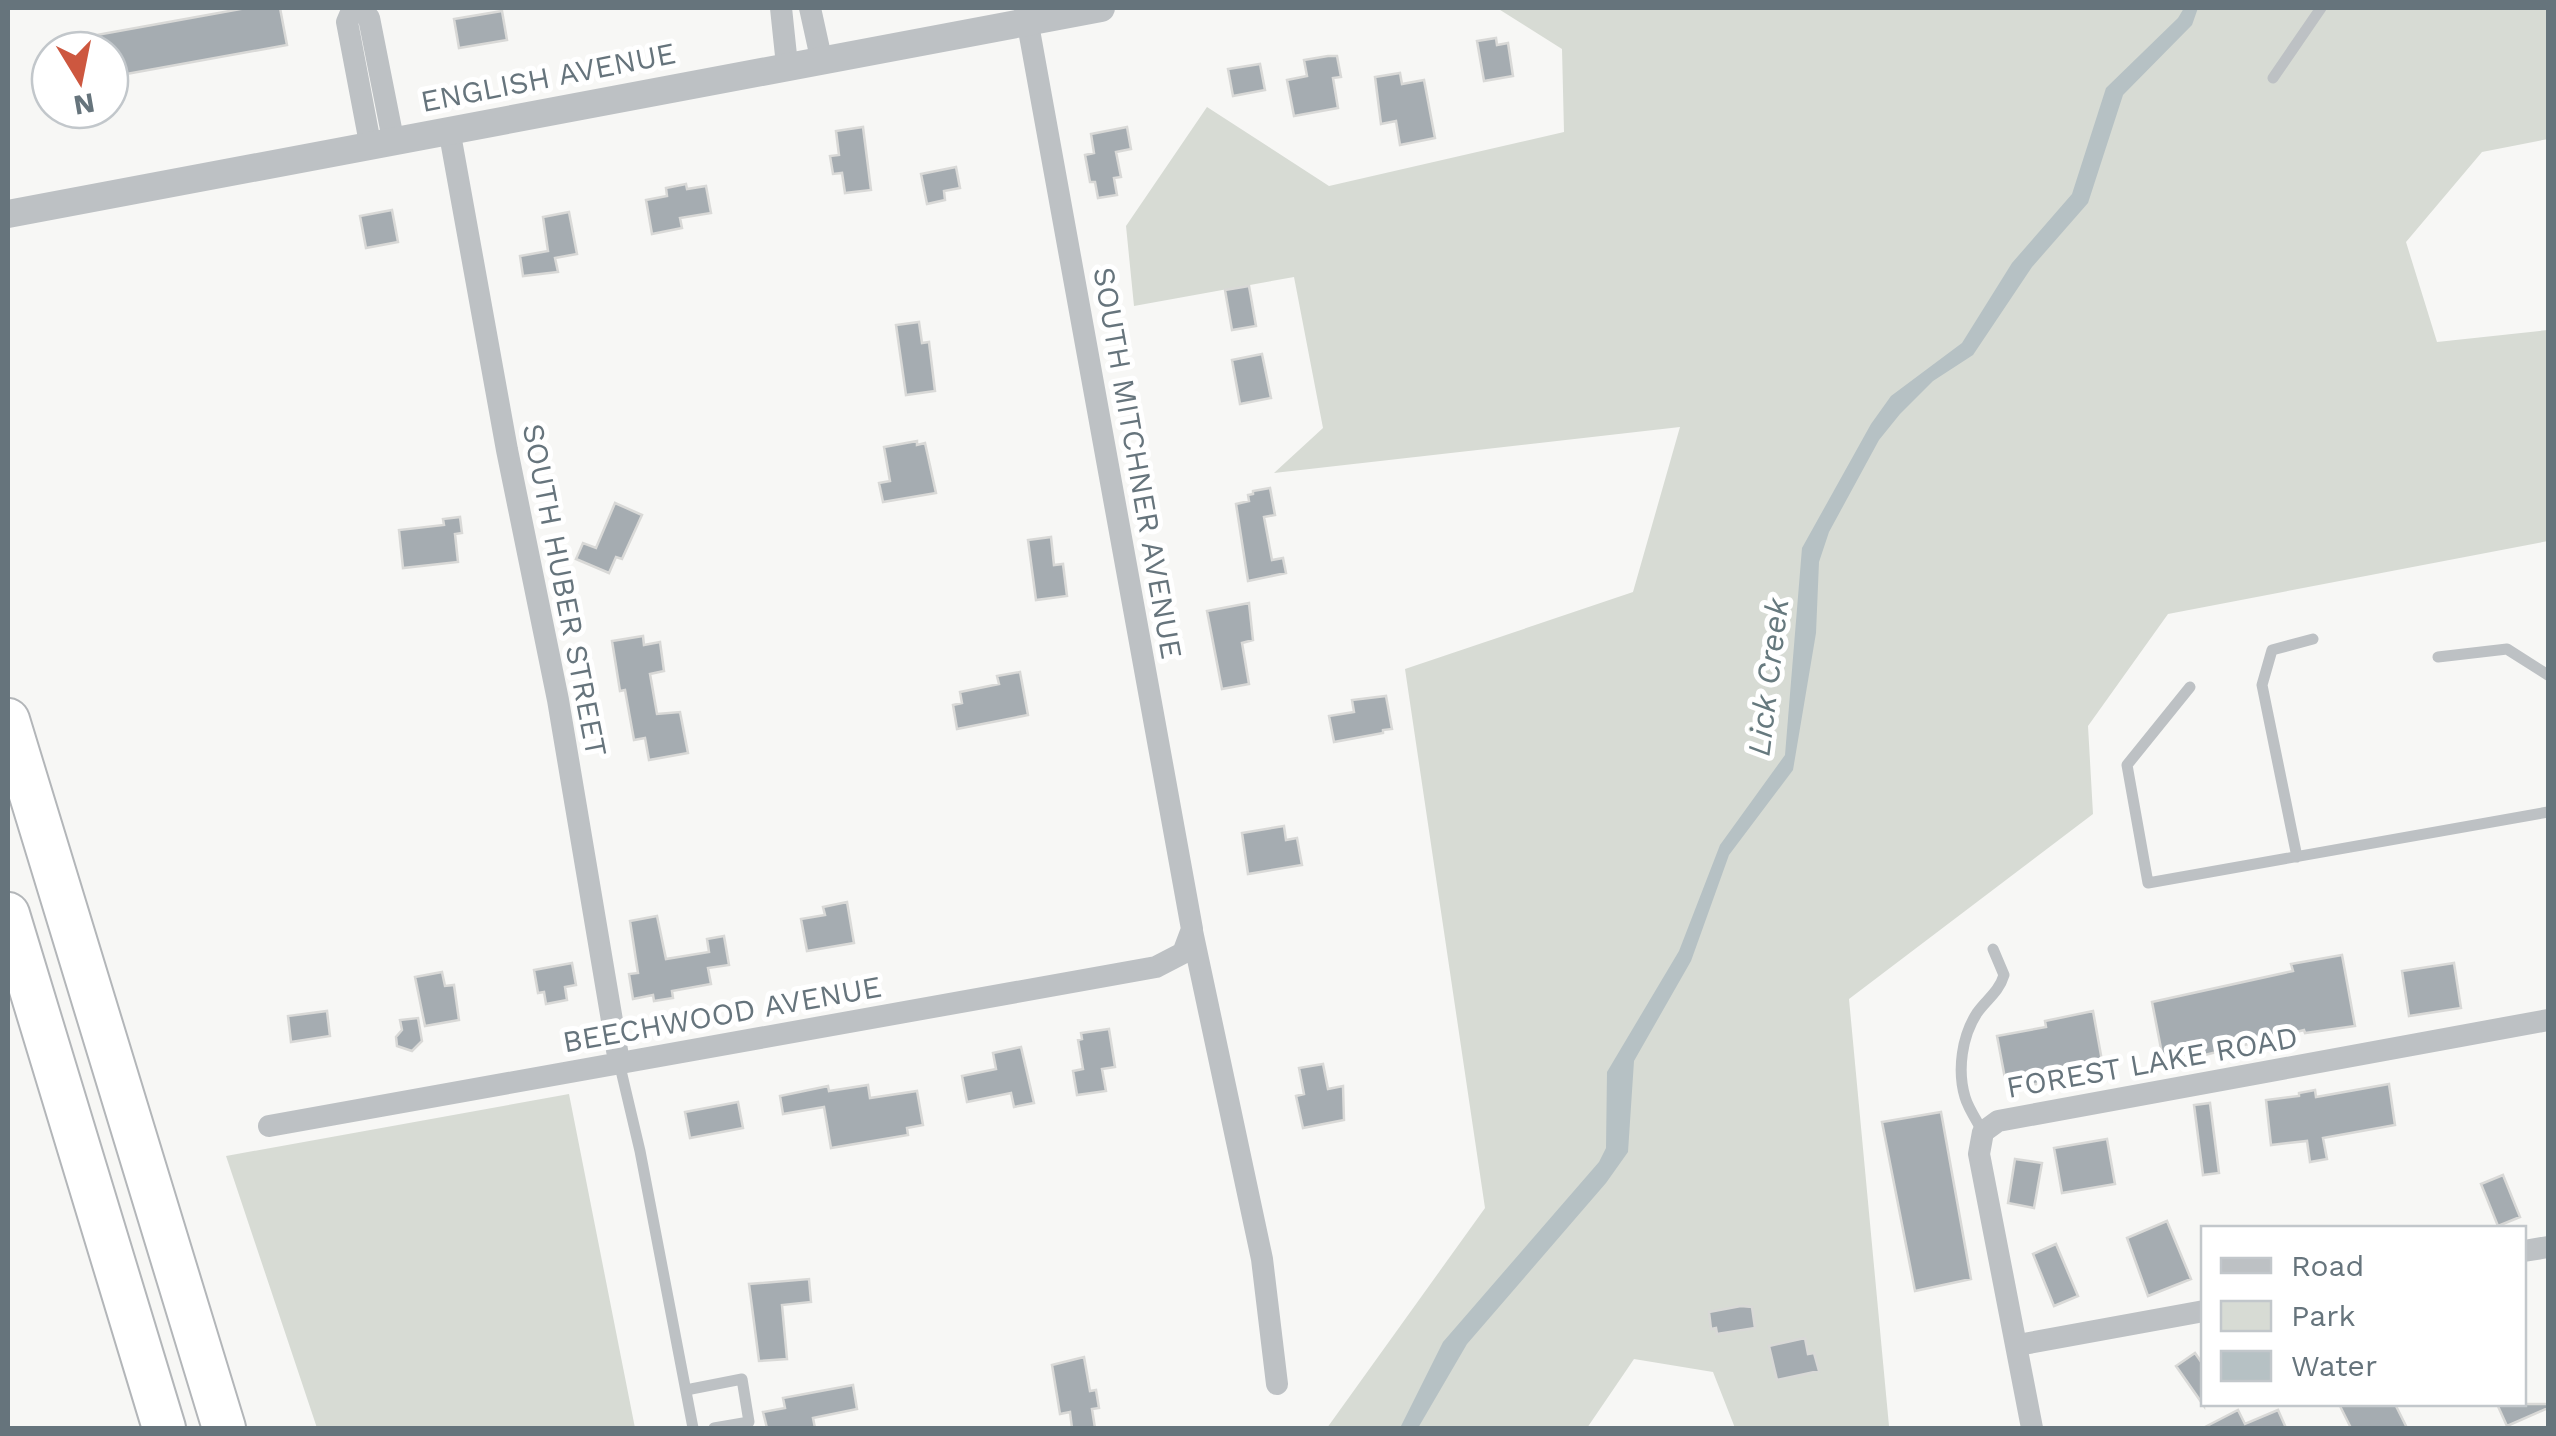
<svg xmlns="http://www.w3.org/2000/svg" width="2556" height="1436" font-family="'Work Sans',sans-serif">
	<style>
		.green { fill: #d7dbd4 }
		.water { fill: #b6c1c4 }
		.building { fill: #a5acb1; stroke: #d9d9d7; stroke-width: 2.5 }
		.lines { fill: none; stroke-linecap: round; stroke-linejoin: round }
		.motorway-casing { stroke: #b3b6b9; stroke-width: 46 }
		.service { stroke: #bdc1c4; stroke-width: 11 }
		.minor { stroke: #bdc1c4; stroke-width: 22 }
		.tertiary { stroke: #bdc1c4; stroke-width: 28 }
		.motorway { stroke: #fff; stroke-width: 42 }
		.labels { text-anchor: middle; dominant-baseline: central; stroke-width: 10; stroke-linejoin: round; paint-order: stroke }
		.street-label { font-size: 30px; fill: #66747c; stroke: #fff }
		.water-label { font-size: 32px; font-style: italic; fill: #66797e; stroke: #fff }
	</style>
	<rect width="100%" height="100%" fill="#f7f7f5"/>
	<!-- green -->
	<path class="green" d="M1497,8h1051v131l-66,13 -76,90 31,100 111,-12v211l-380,73 -80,112 5,88 -244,185 40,427 -154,2 -22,-56 -79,-13 -47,69h-260l158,-220 -80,-539 228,-77 47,-165 -406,46 49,-45 -29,-151 -160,29 -8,-80 81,-119 122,79 235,-54 -2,-83z
		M569,1094l66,334h-318l-91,-272z"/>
	<!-- water -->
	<path class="water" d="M2184,8h14l-6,17 -69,70 -35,108 -56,64 -59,88 -40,26 -33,33 -21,26 -50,92 -10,30 -3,71 -23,137 -64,85 -38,106 -57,100 -6,91 -22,31 -139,161 -49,84h-18l43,-86 156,-180 7,-14 1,-76 72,-121 41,-106 65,-90 17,-207 69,-124 20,-28 71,-53 50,-80 60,-69 34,-106 72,-70z"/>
	<!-- building -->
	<path class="building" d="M246,8h34l7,37 -177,32v-27h-51l-1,-8z
		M502,11l5,29 -48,8 -5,-29z
		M1496,38l1,7 11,-2 5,33 -29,5 -7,-40z
		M1328,56h9l4,21 -8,1 5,30 -44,8 -7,-36 20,-4 -3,-16z
		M1260,64l5,26 -32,6 -5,-27z
		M1400,73l2,11 22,-4 11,58 -35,7 -4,-24 -15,3 -6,-47z
		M863,127l8,63 -26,3 -3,-20 -9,1 -3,-18 9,-1 -3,-24z
		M1127,127l4,22 -15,3 5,25 -7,1 3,17 -19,3 -3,-16h-5l-5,-27 9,-2 -3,-19z
		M956,167l4,21 -16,3 1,9 -18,4 -6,-30z
		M686,184l1,5 19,-3 5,27 -31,5 2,10 -30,6 -6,-34 21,-4 -1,-8z
		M392,210l6,32 -32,6 -6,-32z
		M569,212l8,42 -22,4 3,14 -35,4 -3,-20 28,-5 -5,-34z
		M1249,286l7,40 -24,4 -7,-40z
		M919,322l3,21 7,-1 6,49 -29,4 -10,-70z
		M1262,354l9,44 -31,6 -8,-44z
		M917,441v4l8,-2 11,50 -53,9 -4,-19 11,-2 -6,-34z
		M1270,488l5,27 -11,2 8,43 11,-2 3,15 -38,8 -12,-77 13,-3 -1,-6 5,-1v-3z
		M615,503l27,12 -20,44 -6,-2 -7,16 -33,-14 7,-16 13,5z
		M460,517l2,16 -7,1 3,28 -55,6 -4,-38 45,-5 -1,-6z
		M1051,537l3,28 9,-1 4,32 -31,4 -8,-60z
		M1249,603l4,37 -11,3 7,41 -27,5 -15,-78z
		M643,636l1,9 16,-3 4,29 -14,3 7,40 23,-2 8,41 -39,7 -4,-22 -11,2 -9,-50 -5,1 -8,-50z
		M1020,672l8,43 -71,14 -4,-24 9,-2 -2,-11 39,-8 -2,-8z
		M1386,696l6,33 -9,1v3l-49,9 -5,-26 25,-4 -2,-12z
		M1284,826l2,14 11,-2 5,27 -54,9 -6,-41z
		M847,902l7,41 -47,8 -6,-32 24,-4 -2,-8z
		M657,916l9,43 43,-7 -2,-13 17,-3 5,29 -21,3 3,16 -39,7 1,7 -19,3 -1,-6 -20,4 -4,-25 9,-1 -8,-52z
		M2342,955l13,71 -50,7 -1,-3 -103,26 -1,-4 -37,7 -11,-57 141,-31 -2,-7z
		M572,963l4,22 -11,2 2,13 -21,4 -2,-12 -6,1 -4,-23z
		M2454,963l7,45 -52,8 -7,-45z
		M442,972l3,14 9,-1 5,35 -34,6 -10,-49z
		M327,1011l3,25 -39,6 -3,-26z
		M2093,1011l11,61 -97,17 -10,-53 49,-9 -1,-6z
		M418,1018l4,23 -10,10 -15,-5 -1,-9 6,-7 -2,-10z
		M1109,1029l6,38 -13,2 4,22 -29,4 -4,-24 10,-2 -5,-29 4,-1 -1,-6z
		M1021,1047l13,56 -20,4 -3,-14 -44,9 -5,-26 34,-7 -3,-16z
		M1323,1064l5,25 15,-3 1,34 -41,8 -7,-32 8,-2 -5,-26z
		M2389,1084l6,41 -72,13 4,21 -17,3 -3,-21 -36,4 -5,-45 33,-4v-3l16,-3 1,7z
		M868,1085l2,13 47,-7 6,34 -16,3 1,7 -77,13 -7,-41 -41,7 -3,-18 48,-10 1,5z
		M738,1102l5,26 -53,10 -5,-26z
		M2210,1103l9,70 -16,2 -9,-70z
		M1941,1112l30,167 -56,12 -33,-169z
		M2107,1139l8,45 -53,9 -8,-45z
		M2015,1159l27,4 -8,45 -26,-5z
		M2503,1175l17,42 -22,9 -17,-42z
		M2167,1221l24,58 -43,17 -21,-58z
		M2056,1244l22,52 -24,10 -21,-52z
		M809,1279l2,23 -29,3 5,54 -28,2 -10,-77z
		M1741,1306l11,1 3,21 -38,6 -1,-6 -5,1 -2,-17z
		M1805,1338l3,16 6,-1 5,18 -42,9 -8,-34z
		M2195,1353l9,13v40l-28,-40z
		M1084,1357l6,34 6,-1 3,18 -7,1 3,19h-23l-2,-16 -10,2 -8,-49z
		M853,1385l4,24 -44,9 2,10h-48l-4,-16 22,-4 -2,-10z
		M2339,1404h56l12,24h-56z
		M2497,1404h51v4l-41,18z
		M2238,1410l7,14 33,-14 8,18h-83z"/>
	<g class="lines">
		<defs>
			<path id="motorway" d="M8,720l216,708
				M8,914l156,514"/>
		</defs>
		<!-- motorway casing -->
		<use href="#motorway" class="motorway-casing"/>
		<!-- service -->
		<path class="service" d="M2273,78l48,-70
			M2438,657l69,-8 41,26
			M2190,687l-63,78 21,118 400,-71
			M2297,857l-35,-172 10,-35 41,-11
			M619,1062l21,89 53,277
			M1983,1132c-6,-11 -15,-24 -18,-35 -8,-27 -3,-61 12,-84 9,-13 22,-21 27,-38l-11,-26
			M686,1390l56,-11 7,43 -35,6"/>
		<!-- minor -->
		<path class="minor" d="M353,8l-6,14 23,121
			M358,8l11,10 24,121
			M781,8l6,57
			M810,8l11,50
			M449,129l58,321 51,250 61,362
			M1192,931l70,328 15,125
			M269,1126l887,-159 27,-14 9,-24 -167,-921
			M2524,1251l24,-4
			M2018,1345l186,-34
			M2032,1428l-53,-274 4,-22 15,-11 550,-101"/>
		<!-- tertiary -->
		<path class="tertiary" d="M8,214l1093,-206"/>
		<!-- motorway -->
		<use href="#motorway" class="motorway"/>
	</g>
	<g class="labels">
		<!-- street labels -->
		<g class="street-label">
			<text transform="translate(548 77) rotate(-11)">ENGLISH AVENUE</text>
			<text transform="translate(1138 463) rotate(80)">SOUTH MITCHNER AVENUE</text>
			<text transform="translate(565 590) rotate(79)">SOUTH HUBER STREET</text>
			<text transform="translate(722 1014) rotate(-10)">BEECHWOOD AVENUE</text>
			<text transform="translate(2152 1062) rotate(-10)">FOREST LAKE ROAD</text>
		</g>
		<!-- water labels -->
		<g class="water-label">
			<text transform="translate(1768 677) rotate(-83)">Lick Creek</text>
		</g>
	</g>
	<!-- border -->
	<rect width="2556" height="1436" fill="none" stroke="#66747c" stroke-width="20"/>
	<!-- legend -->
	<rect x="2201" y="1226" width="325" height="180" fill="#ffffff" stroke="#c2c7cb" stroke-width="2.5"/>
	<rect x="2221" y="1258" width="50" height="15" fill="#bdc1c4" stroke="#c2c7cb" stroke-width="2.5"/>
	<text x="2291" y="1276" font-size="30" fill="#66747c">Road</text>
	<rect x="2221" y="1301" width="50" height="30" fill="#d7dbd4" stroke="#c2c7cb" stroke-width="2.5"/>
	<text x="2291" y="1326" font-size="30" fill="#66747c">Park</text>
	<rect x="2221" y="1351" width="50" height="30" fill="#b6c1c4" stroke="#c2c7cb" stroke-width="2.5"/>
	<text x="2291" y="1376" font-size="30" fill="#66747c">Water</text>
	<!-- north arrow -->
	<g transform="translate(80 80) rotate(170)"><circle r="48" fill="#ffffff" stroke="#c2c7cb" stroke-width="2.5"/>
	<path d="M0-8L18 38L0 25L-18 38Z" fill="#cd573f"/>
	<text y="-15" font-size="28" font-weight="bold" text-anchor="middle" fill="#66747c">N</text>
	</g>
</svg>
